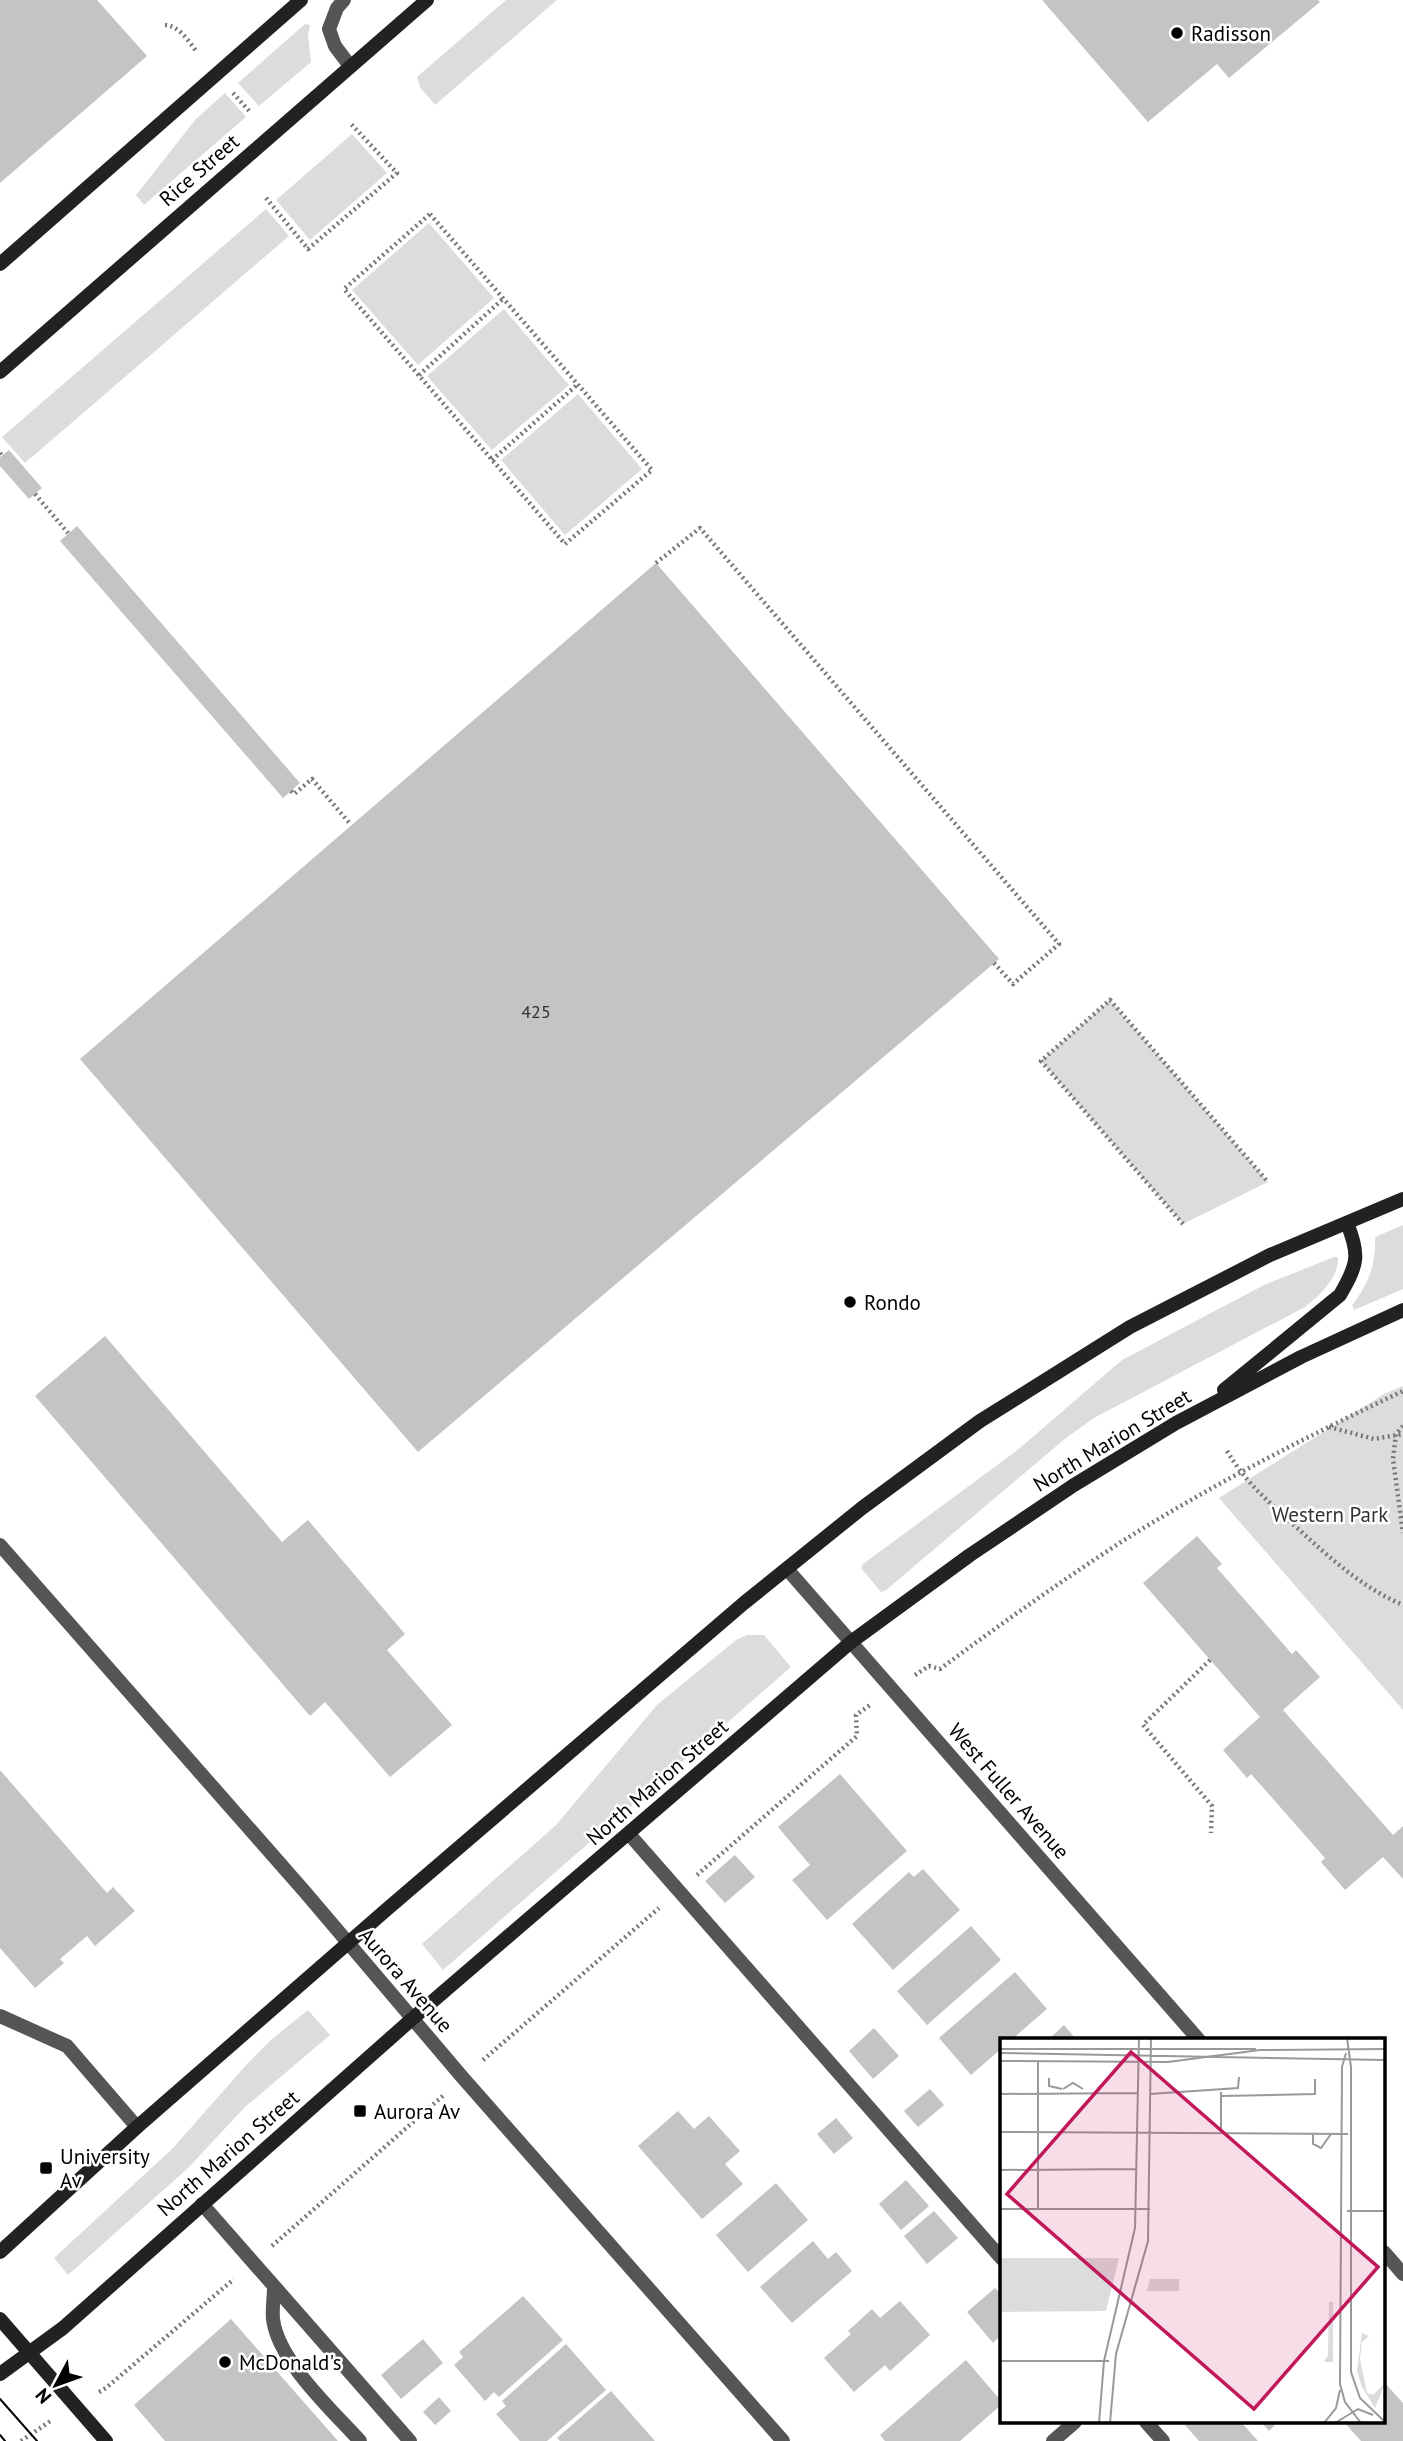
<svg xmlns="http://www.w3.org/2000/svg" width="1403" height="2441" font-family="'PT Sans',sans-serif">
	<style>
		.green { fill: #dcdcdc }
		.building { fill: #c4c4c4 }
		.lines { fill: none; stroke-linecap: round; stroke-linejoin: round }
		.path { stroke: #777; stroke-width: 4.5; stroke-dasharray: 2 3.5; stroke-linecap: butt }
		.lane { stroke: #555; stroke-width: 14 }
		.street { stroke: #555; stroke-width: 14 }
		.secondary { stroke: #222; stroke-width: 14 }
		.tram { stroke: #000; stroke-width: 2 }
		.poi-dot { fill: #000; stroke: #fff; stroke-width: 2.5 }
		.labels { text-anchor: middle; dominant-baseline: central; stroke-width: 5; stroke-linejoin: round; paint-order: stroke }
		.number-label { font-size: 18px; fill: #313131 }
		.poi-label { font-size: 21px; fill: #000; stroke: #fff; text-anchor: start }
		.street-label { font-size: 21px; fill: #000; stroke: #fff }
		.park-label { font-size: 21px; fill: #333; stroke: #fff }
		.inset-road { fill: none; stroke: #999; stroke-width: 2 }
		.view { fill: #c2185b; fill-opacity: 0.15; stroke: #c2185b; stroke-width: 3.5 }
		.inset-edge { fill: none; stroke: #000; stroke-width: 3.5 }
	</style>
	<rect width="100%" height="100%" fill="#fff"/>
	<!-- green -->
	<path class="green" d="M506,0h51l-122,105 -15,-18 -3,-10z
		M305,24l5,1 -2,10 3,27 -52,44 -21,-23z
		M225,93l21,24 -102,88 -8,-10 60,-76z
		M352,134l35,39 -77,67 -34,-40z
		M266,209l23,27 -264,227 -23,-26z
		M429,223l65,75 -76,67 -66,-75z
		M504,309l65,76 -77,65 -65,-74z
		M578,394l64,75 -77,66 -64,-75z
		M1110,1000l158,182 -85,42 -142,-163z
		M1403,1225v64l-49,21 -2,-5c17,-21 24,-41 23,-68z
		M1334,1257h4c1,21 -18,38 -33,50l-211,111 -28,20 -180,152 -5,2 -20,-24 2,-4 152,-112 107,-92 142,-75z
		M1403,1386v324l-184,-212 165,-104z
		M747,1635h17l27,32 -348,303 -21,-26 134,-119 101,-120 79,-65z
		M308,2010l22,25 -85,72 -57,61 -120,107 -14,-17 119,-110 74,-84 25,-25z"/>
	<!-- building -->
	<path class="building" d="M0,0h97l50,56 -147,127z
		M1042,0h276l2,2 -91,76 -12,-14 -69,58z
		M9,450l33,38 -13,11 -29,-33v-9z
		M77,526l223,257 -17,15 -223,-257z
		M656,563l343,396 -581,493 -338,-393z
		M105,1336l177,206 26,-22 97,114 -18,16 65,75 -62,52 -65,-75 -15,14 -275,-320z
		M1197,1536l25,28 -5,4 75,86 4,-4 24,27 -37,33 110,125 10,-9v53l-20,-22 -38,33 -24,-28 4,-4 -74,-84 -4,4 -24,-28 37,-33 -117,-134z
		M0,1770l107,123 6,-6 22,24 -40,35 -8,-10 -27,23 4,4 -29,25 -35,-40z
		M840,1774l67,77 -80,69 -35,-40 18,-15 -32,-38z
		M735,1855l20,22 -30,26 -20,-22z
		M923,1869l37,41 -67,60 -41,-46 57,-52 5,5z
		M971,1926l30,34 -74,65 -30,-34z
		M1015,1972l32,37 -36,31h-9v8l-31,27 -32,-37z
		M1064,2025l13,15h-29z
		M874,2028l25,28 -26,23 -24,-28z
		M930,2089l14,16 -26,22 -14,-16z
		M678,2111l16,18 15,-13 31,35 -15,13 18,20 -41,35 -64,-73z
		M836,2118l17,20 -19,16 -17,-20z
		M906,2180l23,26 -28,24 -22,-26z
		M776,2183l32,37 -60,52 -32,-37z
		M934,2211l24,27 -31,26 -23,-28z
		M813,2241l15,18 8,-7 16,19 -60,52 -32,-36z
		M995,2288l7,7v39l-9,9 -26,-31z
		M523,2296l40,44 -64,57 -5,-5 -9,9 -31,-36 9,-8 -4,-5z
		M900,2301l30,34 -40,36 -5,-6 -31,27 -30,-34 27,-24 -3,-3 24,-22 8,9z
		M231,2319l107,122h-173l-31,-36z
		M423,2339l20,24 -42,36 -20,-24z
		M566,2344l40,46 -59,51h-27l-24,-27 10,-8 -4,-5z
		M966,2360l36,42v2l-42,37h-75l-5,-6z
		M1384,2382l19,21v38h-42l-17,-19h40z
		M611,2391l44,50h-95l-3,-3z
		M439,2397l12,14 -16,14 -12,-13z
		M1188,2422h53l17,19h-59l-14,-16z
		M1261,2422h17l-9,9z"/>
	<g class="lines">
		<!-- path -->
		<path class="path" d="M165,25c14,1 23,15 31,26
			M233,93l18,20
			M266,198l42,51 89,-76 -46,-49
			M430,214l222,256 -87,74 -221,-255z
			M419,375l85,-77
			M0,453l2,3
			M492,460l86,-76
			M35,494l33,39
			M656,563l44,-35 359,416 -46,40 -19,-21
			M291,791l3,3 18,-15 39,46
			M1183,1224l-142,-163 69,-61 158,182
			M1403,1426l-7,8 -3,25 10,74
			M1329,1427l45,12 29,-5
			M1227,1451c19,32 41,50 68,75 34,31 66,61 108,79
			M1210,1660l-67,65 69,81 -1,27
			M915,1675l14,-9 11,3c58,-43 117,-85 178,-125 91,-58 188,-107 285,-153
			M697,1875l160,-139 -1,-21 14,-10
			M483,2060l176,-152
			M272,2246l173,-152
			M99,2392l7,-4 128,-109
			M21,2441l31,-21"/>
		<!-- lane -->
		<path class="lane" d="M344,0l-7,8 -8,21 6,17 15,20
			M629,1834l373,425
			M0,2016l67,30 70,81
			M202,2204l208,237
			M274,2287c0,10 -2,22 -1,32 5,42 59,91 87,122
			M1146,2422l17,19"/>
		<!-- street -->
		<path class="street" d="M0,1545l305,347 158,186 320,363
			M787,1569l412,471
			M1384,2252l19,22
			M1053,2441l22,-19"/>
		<!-- secondary -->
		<path class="secondary" d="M0,264l301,-264
			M0,372l427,-372
			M1224,1390l116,-95c18,-31 20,-40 7,-72
			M0,2252l137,-125 249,-217 358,-307 118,-95 118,-87 150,-94 140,-72 133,-56
			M0,2319l106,122
			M0,2374l63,-46 349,-309 439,-377 119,-87 104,-70 102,-62 125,-66 102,-47"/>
		<!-- tram -->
		<path class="tram" d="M0,2399l37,42
			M0,2435l5,6"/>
	</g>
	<!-- markers -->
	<g class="poi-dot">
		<circle cx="1177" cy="33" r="7"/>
		<circle cx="850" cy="1302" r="7"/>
		<rect x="353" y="2104" width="14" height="14" rx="3.5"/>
		<rect x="39" y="2161" width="14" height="14" rx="3.5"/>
		<circle cx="225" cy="2362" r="7"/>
	</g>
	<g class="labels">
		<!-- number labels -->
		<g class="number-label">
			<text x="536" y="1011">425</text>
		</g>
		<!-- poi labels -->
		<g class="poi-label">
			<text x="1191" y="33">Radisson</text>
			<text x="864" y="1302">Rondo</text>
			<text x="374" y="2111">Aurora Av</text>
			<text x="60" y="2156">University<tspan x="60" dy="24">Av</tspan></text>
			<text x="239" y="2362">McDonald's</text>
		</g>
		<!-- street labels -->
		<g class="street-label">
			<text transform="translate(199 170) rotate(-41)">Rice Street</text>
			<text transform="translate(1112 1440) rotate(-31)">North Marion Street</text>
			<text transform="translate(657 1782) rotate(-41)">North Marion Street</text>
			<text transform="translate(1009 1791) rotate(49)">West Fuller Avenue</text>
			<text transform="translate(406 1980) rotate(49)">Aurora Avenue</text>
			<text transform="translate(228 2153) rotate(-41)">North Marion Street</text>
		</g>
		<!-- park labels -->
		<g class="park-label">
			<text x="1330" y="1514">Western Park</text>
		</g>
	</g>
	<!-- overview -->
	<g transform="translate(1000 2038)">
		<rect width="385" height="385" fill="#fff"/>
		<path d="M0,220h119l-13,53 -106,1zM150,241h29v12h-32zM329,264h4v60h-9l4,-7zM362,295l7,3 -7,6 -2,17 7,34 6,2 12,-12 -10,25 -13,-21 -5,-16z" fill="#dcdcdc"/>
		<path class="inset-road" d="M347,0l4,29v305l9,26 25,24M0,11h256M0,15l385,7M346,15l-4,14 -2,317 5,18 16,21M0,23l168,1 92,-12 125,-1M38,24v147M49,40v8l13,3M63,51l10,-6 10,6M221,54v39M0,56l137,-1M150,56l88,-6 1,-11M222,58l93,-2v-15M0,94l348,2M313,95v11l8,4 10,-14M0,132l137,-1M0,171h150M347,173h38M0,323h109M99,385l5,-62 31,-133 4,-190M110,385l6,-69 32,-113 3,-203M324,385l12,-15 4,-18M335,385l23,-14 15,6"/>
		<path class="view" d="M131,14l247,215 -124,142 -247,-215z"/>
		<rect width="385" height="385" class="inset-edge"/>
	</g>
	<!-- north arrow -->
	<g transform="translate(56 2385) rotate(229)" stroke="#ffffff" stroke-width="5" paint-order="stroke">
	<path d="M0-5L12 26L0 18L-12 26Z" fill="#000000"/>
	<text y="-10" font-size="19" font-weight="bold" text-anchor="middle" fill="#000000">N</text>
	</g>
</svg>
